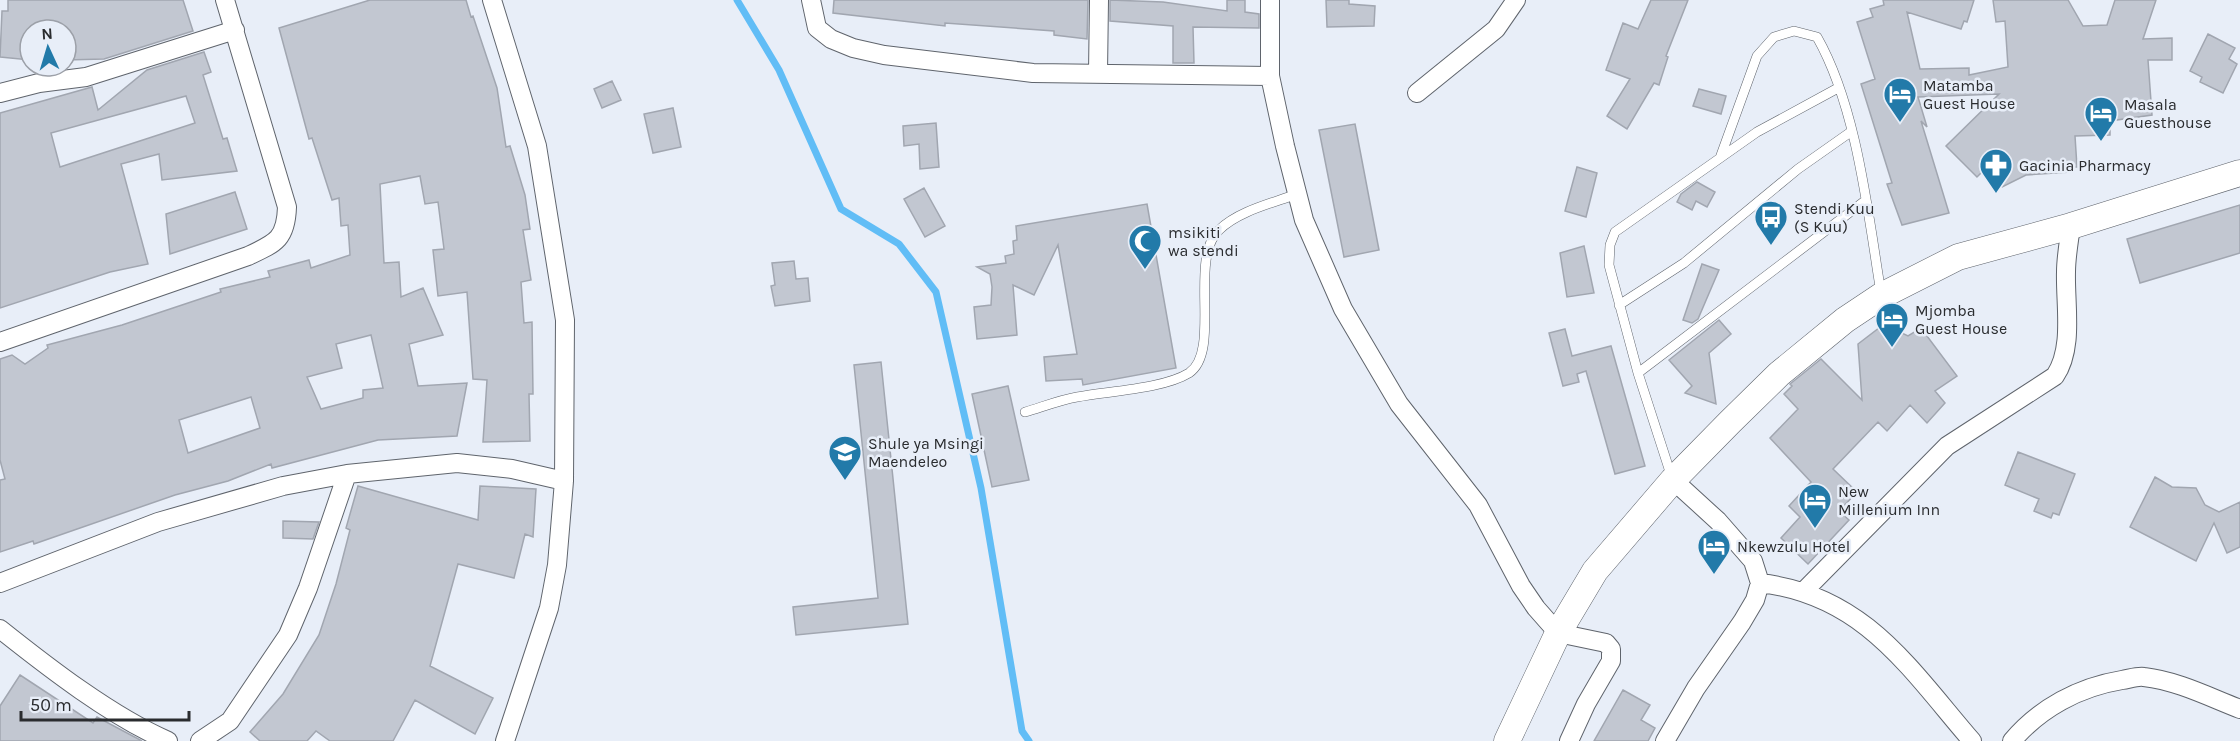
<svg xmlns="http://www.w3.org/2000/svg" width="2240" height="741" font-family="Karla,sans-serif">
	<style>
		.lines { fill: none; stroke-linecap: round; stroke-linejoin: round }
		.stream { stroke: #61bdf6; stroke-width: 7 }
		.building { fill: #c2c7d1; stroke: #a1a6b0; stroke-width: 1.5; fill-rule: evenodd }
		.lane-casing { stroke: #5f646c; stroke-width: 10 }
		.street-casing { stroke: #5f646c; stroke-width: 20 }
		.secondary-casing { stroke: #5f646c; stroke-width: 27 }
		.lane { stroke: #fff; stroke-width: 9 }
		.street { stroke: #fff; stroke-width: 18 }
		.secondary { stroke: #fff; stroke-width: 26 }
		.labels { text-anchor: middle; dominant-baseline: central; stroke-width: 5; stroke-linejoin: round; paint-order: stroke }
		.poi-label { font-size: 16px; fill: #2a2c2f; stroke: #e8eef8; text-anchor: start }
	</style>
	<rect width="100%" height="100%" fill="#e8eef8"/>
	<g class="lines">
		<!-- stream -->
		<path class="stream" d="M737,0l42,70 62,139 58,35 37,48 45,196 41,243 7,10"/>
	</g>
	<!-- building -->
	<path class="building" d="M8,0h175l10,31 -89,28 -38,1v-30h-36v30l-30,-3 2,-46h6z
		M370,0h96l5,17 2,-1 24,72 9,59 4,-1 15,49 5,34 -7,1 8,50 -10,2 3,41 8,-1 1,72h-4l1,47 -47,1 4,-62 -14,-1 -6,-87 -29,4 -5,-46 11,-1 -6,-47 -13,2 -5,-28 -40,8 4,79 15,-1 2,35 22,-9 20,47 -34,9 9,42 49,-3 -10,53 -79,4 -106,28 -1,-4 -43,17 -53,14 -141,49 -1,-3 -33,11v-72l5,-1 -5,-19v-101l12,-4 13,9 23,-16 -1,-3 75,-20 99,-33 -1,-3 50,-12 -2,-6 41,-11 2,8 39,-13 -2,-30 -7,1 -2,-28 -7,2 -20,-62 -3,1 -30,-111zM371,335l12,53 -20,2v8l-42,11 -14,-32 35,-9 -6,-24zM251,397l9,31 -72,25 -9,-33z
		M834,0h254l-1,39 -33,-4v-4l-109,-8v3l-112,-13z
		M1110,0l53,2 64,9v-11h18v12l14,2v14l-66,-1 1,36h-21v-37l-63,-5z
		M1326,0h23v4l26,2 -1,20 -47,1z
		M1651,0h37l-22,56 2,1 -9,28 -5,-2 -27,46 -20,-13 23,-37 -24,-9 17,-47 15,6z
		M1883,0h91l-7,22 -3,-1 -3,8 -54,-17 13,57 49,-1v7l39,-8 -3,-46 -9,1 -3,-22h75l15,26 24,-1 8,-25h41l-13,39 29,-1v22h-24l4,55 -42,6v14l-35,1 2,31h-8l1,5 -44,3 -24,12 -12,-23 -13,13 -31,-31 53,-52 -81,3 9,30 -6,-6 28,92 -47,12 -15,-41 5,-1 -31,-99 14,-5 -18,-57 16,-5 -3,-8 14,-4z
		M2208,34l27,14 -6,11 8,5 -14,29 -23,-11 2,-5 -12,-6z
		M204,52l7,20 -8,3 20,64 4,-1 10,33 -75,9 -3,-26 -38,10 27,100 -38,8 -110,36v-195l92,-26 6,23 49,-40zM186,96l9,27 -135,44 -9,-34z
		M612,81l9,19 -19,8 -8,-19z
		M1699,89l27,7 -5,18 -28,-8z
		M673,108l8,39 -28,6 -9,-39z
		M936,123l3,44 -19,2 -1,-25 -15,2 -1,-20z
		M1355,124l24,126 -35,7 -25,-127z
		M1577,167l20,6 -11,44 -21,-6z
		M1697,182l18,10 -8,15 -11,-6 -4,9 -15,-8 4,-8z
		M924,188l21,38 -20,11 -21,-38z
		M235,192l12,37 -77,25 -4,-40z
		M1147,204l29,164 -93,17 -1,-6 -36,2 -2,-24 33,-3 -19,-109 -24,50 -21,-10 4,50 -40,4 -3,-32 17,-2 1,-18 -2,-13 -13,-7 29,-4 -1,-7 9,-2 -1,-13 4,-1 -1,-14z
		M2240,205v48l-100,30 -13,-44z
		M1584,246l10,47 -27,4 -7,-44z
		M794,261l2,18 12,-1 2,23 -35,5 -4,-20 4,-1 -3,-22z
		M1702,264l17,6 -21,49 -6,4 -9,-3z
		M1719,320l12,14 -22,19 7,51 -31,-11 7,-7 -23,-26z
		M1889,327l19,9 13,-8 36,48 -22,15 10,12 -18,20 -17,-18 -23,26 -9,-9 -45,47 24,23 -18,19 10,9 -41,44 -27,-26 19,-21 -11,-11 22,-24 -41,-44 28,-29 -14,-15 8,-8 -2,-2 31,-25 41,41 -4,-56 21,-16z
		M1565,329l7,27 39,-10 34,120 -30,8 -29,-103 -9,3 2,8 -16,4 -14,-53z
		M881,362l27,262 -112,11 -3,-28 85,-9 -24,-233z
		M1008,386l21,94 -37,7 -20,-93z
		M2018,452l57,22 -16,41 -6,-2 -2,5 -17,-7 5,-12 -34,-14z
		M2155,477l17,10 24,1 9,17 14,7 21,-10v45l-13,6 -13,-30 -18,38 -66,-34z
		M358,486l120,34 2,-34 56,3 -3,48 -8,-3 -11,44 -56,-14 -28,102 63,32 -18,36 -60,-34 -22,41h-63l-14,-10 -9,10h-47l-10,-9 33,-38 36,-59 17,-51 14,-54 -4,-2z
		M283,521l36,1 -6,17 -30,-1z
		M20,675l73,48 4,-6 45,24h-142v-35z
		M1623,690l27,15 -9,15 14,8 -7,13h-54z"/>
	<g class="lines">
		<defs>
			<path id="lane" d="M1720,158l37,-102 17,-19 20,-6 23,6c40,70 51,177 64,256
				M1619,305l65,-42 114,-94 54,-38
				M1638,373l228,-173
				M1025,412c17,-5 35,-12 52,-15 31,-6 86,-8 112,-24 33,-22 -1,-114 30,-143 19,-19 54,-27 78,-36
				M1672,478l-34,-105 -29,-108 1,-20 5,-13 142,-100 81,-44"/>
			<path id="street" d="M492,0l45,146 28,174 -1,161 -7,84 -8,43 -44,133
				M811,0l6,28 14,11 22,9 31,7 149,18 237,3
				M1270,0v76l15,70 19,74 39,89 56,95 79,101 43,81 15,22 22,25 48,10 5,6v12l-25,43 -17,37
				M1098,73l1,-73
				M0,93l39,-10 47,-6 149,-47
				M1417,93l79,-64 20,-29
				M0,342l248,-86c28,-13 38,-17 39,-49l-62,-207
				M0,583l158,-61 125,-36 64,-12 110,-11 55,6 52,12
				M1760,583c104,12 149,85 212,158
				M1804,591l143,-145 108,-70c19,-28 10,-71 11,-104 0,-15 3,-31 5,-46
				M0,629c49,39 111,87 168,112
				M200,741l30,-20 58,-86 20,-47 39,-114
				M1665,741l31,-53 46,-66 13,-22 5,-17 -7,-22 -35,-40 -45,-41
				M2012,741c28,-33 67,-54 110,-61 7,-1 15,-4 22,-3 34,4 65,20 96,32"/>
			<path id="secondary" d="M1507,741l51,-108 37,-62 78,-91 57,-58 49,-48 66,-54 36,-24 77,-39 113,-31 169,-53"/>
		</defs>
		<!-- lane casing -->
		<use href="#lane" class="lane-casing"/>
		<!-- street casing -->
		<use href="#street" class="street-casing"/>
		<!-- secondary casing -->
		<use href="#secondary" class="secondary-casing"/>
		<!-- lane -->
		<use href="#lane" class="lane"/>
		<!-- street -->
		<use href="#street" class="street"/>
		<!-- secondary -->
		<use href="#secondary" class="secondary"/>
	</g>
	<!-- icons -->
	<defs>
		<symbol id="hotel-pin" viewBox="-11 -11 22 30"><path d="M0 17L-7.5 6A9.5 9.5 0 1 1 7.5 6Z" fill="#227aa9" stroke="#e8eef8"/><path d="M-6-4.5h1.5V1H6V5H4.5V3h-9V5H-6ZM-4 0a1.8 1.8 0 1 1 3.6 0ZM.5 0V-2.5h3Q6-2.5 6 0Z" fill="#fff"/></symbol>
		<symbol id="pharmacy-pin" viewBox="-11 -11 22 30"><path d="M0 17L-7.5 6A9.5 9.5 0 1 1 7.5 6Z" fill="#227aa9" stroke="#e8eef8"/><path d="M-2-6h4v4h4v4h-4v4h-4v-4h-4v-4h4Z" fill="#fff"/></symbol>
		<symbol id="bus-pin" viewBox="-11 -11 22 30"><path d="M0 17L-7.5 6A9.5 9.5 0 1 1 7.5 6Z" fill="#227aa9" stroke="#e8eef8"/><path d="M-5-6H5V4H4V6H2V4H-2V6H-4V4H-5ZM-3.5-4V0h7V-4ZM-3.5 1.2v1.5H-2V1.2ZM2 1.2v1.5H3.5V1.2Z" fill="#fff"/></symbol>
		<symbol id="mosque-pin" viewBox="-11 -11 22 30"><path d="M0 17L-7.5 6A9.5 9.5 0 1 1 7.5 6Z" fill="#227aa9" stroke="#e8eef8"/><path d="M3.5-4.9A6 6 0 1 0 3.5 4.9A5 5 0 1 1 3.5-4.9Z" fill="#fff"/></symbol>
		<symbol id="school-pin" viewBox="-11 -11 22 30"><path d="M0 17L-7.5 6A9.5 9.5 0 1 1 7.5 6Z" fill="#227aa9" stroke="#e8eef8"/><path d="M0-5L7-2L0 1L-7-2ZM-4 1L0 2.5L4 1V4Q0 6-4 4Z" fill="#fff"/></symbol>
	</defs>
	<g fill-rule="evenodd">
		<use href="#hotel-pin" x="1881" y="75" width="38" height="52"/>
		<use href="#hotel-pin" x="2082" y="94" width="38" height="52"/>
		<use href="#pharmacy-pin" x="1977" y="146" width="38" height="52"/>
		<use href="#bus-pin" x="1752" y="198" width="38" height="52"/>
		<use href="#mosque-pin" x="1126" y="222" width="38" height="52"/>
		<use href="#hotel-pin" x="1873" y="300" width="38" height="52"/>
		<use href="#school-pin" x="826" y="433" width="38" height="52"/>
		<use href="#hotel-pin" x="1796" y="481" width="38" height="52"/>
		<use href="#hotel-pin" x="1695" y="527" width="38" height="52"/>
	</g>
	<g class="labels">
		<!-- poi labels -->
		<g class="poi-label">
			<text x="1923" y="85">Matamba<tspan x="1923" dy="18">Guest House</tspan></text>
			<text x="2124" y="104">Masala<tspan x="2124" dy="18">Guesthouse</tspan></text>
			<text x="2019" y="165">Gacinia Pharmacy</text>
			<text x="1794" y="208">Stendi Kuu<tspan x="1794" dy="18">(S Kuu)</tspan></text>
			<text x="1168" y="232">msikiti<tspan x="1168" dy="18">wa stendi</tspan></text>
			<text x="1915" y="310">Mjomba<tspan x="1915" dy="18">Guest House</tspan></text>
			<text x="868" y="443">Shule ya Msingi<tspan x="868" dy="18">Maendeleo</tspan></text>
			<text x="1838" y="491">New<tspan x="1838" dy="18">Millenium Inn</tspan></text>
			<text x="1737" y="546">Nkewzulu Hotel</text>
		</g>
	</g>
	<!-- north arrow -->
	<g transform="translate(48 48) rotate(356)"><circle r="28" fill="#e8eef8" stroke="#9ca0a8" stroke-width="1.5"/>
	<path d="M0-4.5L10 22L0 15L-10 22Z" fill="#227aa9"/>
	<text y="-9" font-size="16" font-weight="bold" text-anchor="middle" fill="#2a2c2f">N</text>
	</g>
	<!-- scale -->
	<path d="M21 711v9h168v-9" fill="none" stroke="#2a2c2f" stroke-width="3"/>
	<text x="30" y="711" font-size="18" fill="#2a2c2f" stroke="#e8eef8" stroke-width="4.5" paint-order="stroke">50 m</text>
</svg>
